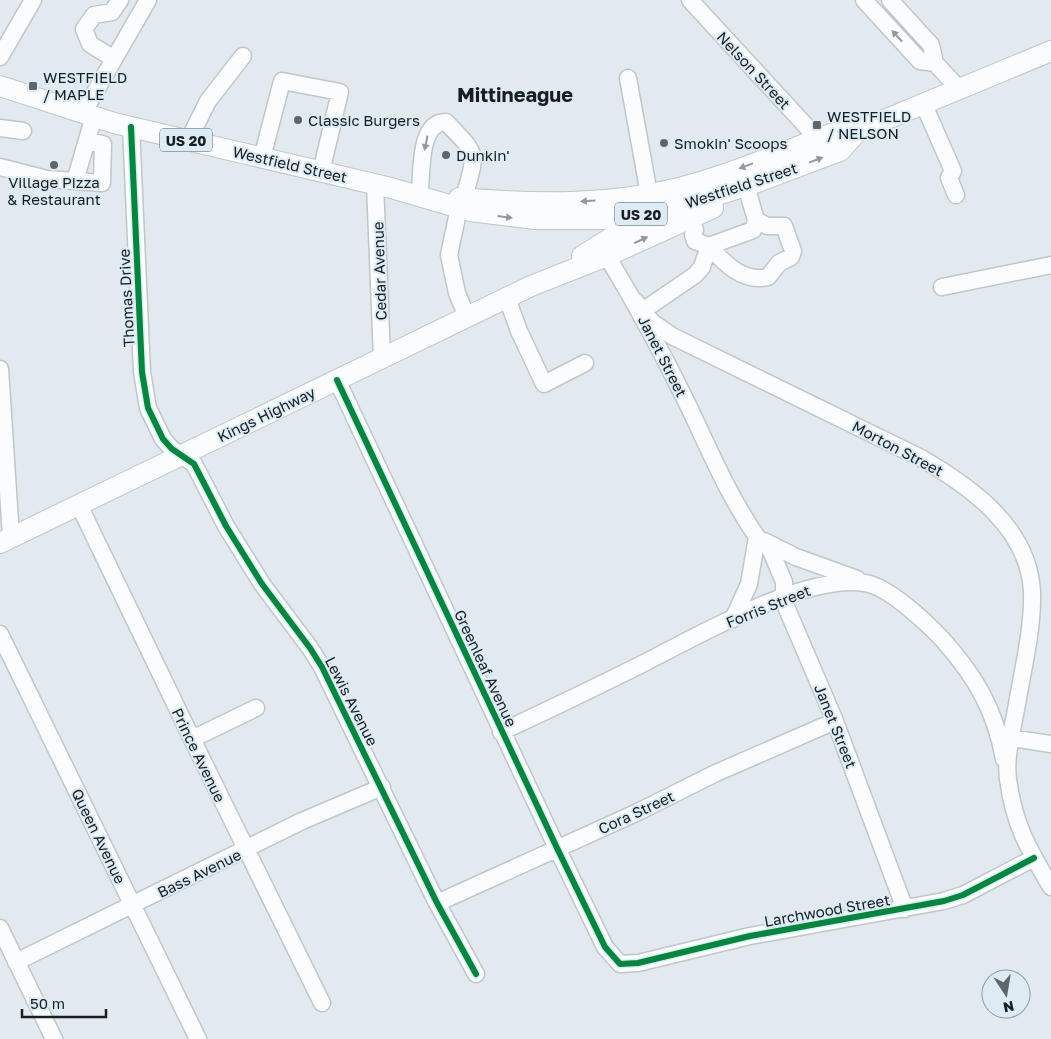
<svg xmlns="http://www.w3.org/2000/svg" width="1051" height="1039" font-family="'Golos Text',sans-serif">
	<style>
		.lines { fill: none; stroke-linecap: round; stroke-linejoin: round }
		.minor-casing { stroke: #c0c6ca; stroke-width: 19 }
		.major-casing { stroke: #c0c6ca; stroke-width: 22 }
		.minor { stroke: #fbfcfd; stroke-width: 16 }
		.major { stroke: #fbfcfd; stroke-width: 20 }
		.cycleway-casing { stroke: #ddebf4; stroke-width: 9 }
		.cycleway { stroke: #00873e; stroke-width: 6 }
		.oneway { fill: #95989a }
		.poi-dot { fill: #5f6569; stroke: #ddebf4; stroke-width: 2 }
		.labels { text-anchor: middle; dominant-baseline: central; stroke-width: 4; stroke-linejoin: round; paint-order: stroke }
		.shield { fill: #ddebf4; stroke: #545c60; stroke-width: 1 }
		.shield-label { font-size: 14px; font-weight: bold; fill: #191e21 }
		.street-label { font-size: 15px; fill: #191e21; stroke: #ddebf4 }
		.poi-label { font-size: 15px; fill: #191e21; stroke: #ddebf4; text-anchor: start }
		.district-label { font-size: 20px; font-weight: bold; fill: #191e21; stroke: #ddebf4 }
	</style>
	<rect width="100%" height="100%" fill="#e2eaef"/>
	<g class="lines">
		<defs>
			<path id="minor" d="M690,0l128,139
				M864,0l56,61 15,2
				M890,0l41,45 4,18 25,27
				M0,57l33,-57
				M114,59l-24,-15 -6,-15 10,-14 18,-3 8,-12
				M628,78l23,127
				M924,105l29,66 -4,7 7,17
				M83,113l65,-113
				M131,127l11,245 6,36 15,31 9,10 22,15 32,62 36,58 48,64 12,19 115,236 39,71
				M0,128l23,3
				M87,141l16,3 -1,39 -27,-2 19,-65
				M188,141l20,-40 35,-45
				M262,158l20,-77 58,11 -19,80
				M0,167l47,12 28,2
				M375,184l7,174
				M419,197c4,-22 -2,-75 27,-75 34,35 30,30 18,76
				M459,208l-10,47 8,38 10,24
				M687,208l8,22 -2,5 2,6 14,5 44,-16 3,-10 -10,-34
				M607,256c29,48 55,96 80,147 22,46 41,92 70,134l-8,47 -16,35
				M942,287l109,-22
				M507,298l12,33 25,53 41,-21
				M635,301l17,21 20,14 249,122c50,29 108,70 111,134 1,37 -9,76 -15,112 -4,24 -12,51 -9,75 6,46 20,69 43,108
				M641,312l54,-37 7,-8 7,-21c15,17 34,37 59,31l11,-14 12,-6 2,-6 -9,-25h-17l-11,-6
				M0,369l11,168
				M337,380l220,468 48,99 15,17 18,-1 112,-27 194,-35 19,-6 71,-37
				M79,505l113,234 130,264
				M764,541l32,16 61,22
				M768,544l16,38v15l3,12 48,112 70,188
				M0,634l198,405
				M501,732c45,-21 89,-42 133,-64 57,-28 169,-95 231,-85 23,3 62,40 78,57 33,37 52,70 61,119
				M1011,738l40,6
				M192,739l64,-31
				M437,903l201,-91 78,-39 119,-52
				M0,928l54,111
				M16,962l286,-141 80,-34"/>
			<path id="major" d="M0,86l114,37 277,65 79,23 65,8h69l82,-14 69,-22 85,-32 18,-20
				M459,198c74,6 151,8 224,-11 51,-14 101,-35 150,-54l25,-2 193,-80
				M582,256l62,-39
				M0,543l531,-257 76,-30 106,-48"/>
		</defs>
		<!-- minor casing -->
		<use href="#minor" class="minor-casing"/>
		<!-- major casing -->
		<use href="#major" class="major-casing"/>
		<!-- minor -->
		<use href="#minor" class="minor"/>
		<!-- major -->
		<use href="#major" class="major"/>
		<defs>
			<path id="cycleway" d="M131,127l11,245 6,36 15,31 9,10 22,15 32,62 36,58 48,64 12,19 115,236 39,71
				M337,380l220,468 48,99 15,17 18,-1 112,-27 194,-35 19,-6 71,-37"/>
		</defs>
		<!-- cycleway casing -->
		<use href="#cycleway" class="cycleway-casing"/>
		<!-- cycleway -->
		<use href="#cycleway" class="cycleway"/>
	</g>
	<!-- one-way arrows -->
	<defs><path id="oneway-solid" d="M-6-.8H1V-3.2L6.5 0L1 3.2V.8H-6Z" transform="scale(1.25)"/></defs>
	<g class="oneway">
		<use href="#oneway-solid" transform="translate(897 36) rotate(-133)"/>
		<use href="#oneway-solid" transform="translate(426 143) rotate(102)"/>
		<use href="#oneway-solid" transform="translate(816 160) rotate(-21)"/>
		<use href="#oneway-solid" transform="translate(746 166) rotate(160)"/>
		<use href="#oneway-solid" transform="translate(588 201) rotate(177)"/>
		<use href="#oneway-solid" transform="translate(505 217) rotate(7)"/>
		<use href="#oneway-solid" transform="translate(641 240) rotate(-25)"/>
	</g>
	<!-- markers -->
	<g class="poi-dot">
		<rect x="28" y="81" width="10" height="10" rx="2.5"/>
		<circle cx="298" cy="120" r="5"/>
		<rect x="812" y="120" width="10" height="10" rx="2.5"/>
		<circle cx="664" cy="143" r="5"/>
		<circle cx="446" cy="155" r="5"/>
		<circle cx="54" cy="165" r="5"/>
	</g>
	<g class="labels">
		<!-- shield labels -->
		<g class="shield">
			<rect x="160" y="128.5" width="52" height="23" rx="4"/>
			<rect x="615" y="202.5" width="52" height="23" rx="4"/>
		</g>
		<g class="shield-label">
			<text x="186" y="140">US 20</text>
			<text x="641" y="214">US 20</text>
		</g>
		<!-- street labels -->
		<g class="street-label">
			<text transform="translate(754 70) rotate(47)">Nelson Street</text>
			<text transform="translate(290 164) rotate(13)">Westfield Street</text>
			<text transform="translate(741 185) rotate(-18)">Westfield Street</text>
			<text transform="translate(379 271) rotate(-92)">Cedar Avenue</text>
			<text transform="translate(126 298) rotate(-93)">Thomas Drive</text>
			<text transform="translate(663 356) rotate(63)">Janet Street</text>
			<text transform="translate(266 414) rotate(-26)">Kings Highway</text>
			<text transform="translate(898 448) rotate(28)">Morton Street</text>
			<text transform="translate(768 606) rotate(-22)">Forris Street</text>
			<text transform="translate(486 668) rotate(65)">Greenleaf Avenue</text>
			<text transform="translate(352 701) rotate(63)">Lewis Avenue</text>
			<text transform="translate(836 726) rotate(68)">Janet Street</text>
			<text transform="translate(199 755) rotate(64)">Prince Avenue</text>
			<text transform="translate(636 812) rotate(-25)">Cora Street</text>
			<text transform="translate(99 836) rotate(64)">Queen Avenue</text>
			<text transform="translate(199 873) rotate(-26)">Bass Avenue</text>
			<text transform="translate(827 910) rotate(-10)">Larchwood Street</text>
		</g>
		<!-- poi labels -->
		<g class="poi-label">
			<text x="43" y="77">WESTFIELD<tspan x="43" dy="17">/ MAPLE</tspan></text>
			<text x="827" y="116">WESTFIELD<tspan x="827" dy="17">/ NELSON</tspan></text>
			<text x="308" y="120">Classic Burgers</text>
			<text x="674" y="143">Smokin' Scoops</text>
			<text x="456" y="155">Dunkin'</text>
			<text x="54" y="182" text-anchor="middle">Village Pizza<tspan x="54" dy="17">&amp; Restaurant</tspan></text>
		</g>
		<!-- district labels -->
		<g class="district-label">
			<text x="515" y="94">Mittineague</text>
		</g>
	</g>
	<!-- north arrow -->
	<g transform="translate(1006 994) rotate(168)"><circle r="24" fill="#ddebf4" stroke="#8f99a0"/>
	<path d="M0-4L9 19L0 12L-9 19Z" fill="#5f6569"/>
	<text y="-8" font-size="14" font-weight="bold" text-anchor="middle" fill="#191e21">N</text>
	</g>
	<!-- scale -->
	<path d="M22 1009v8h84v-8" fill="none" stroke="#191e21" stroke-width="2.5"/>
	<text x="30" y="1009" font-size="15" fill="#191e21" stroke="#ddebf4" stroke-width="4" paint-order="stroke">50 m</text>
</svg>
